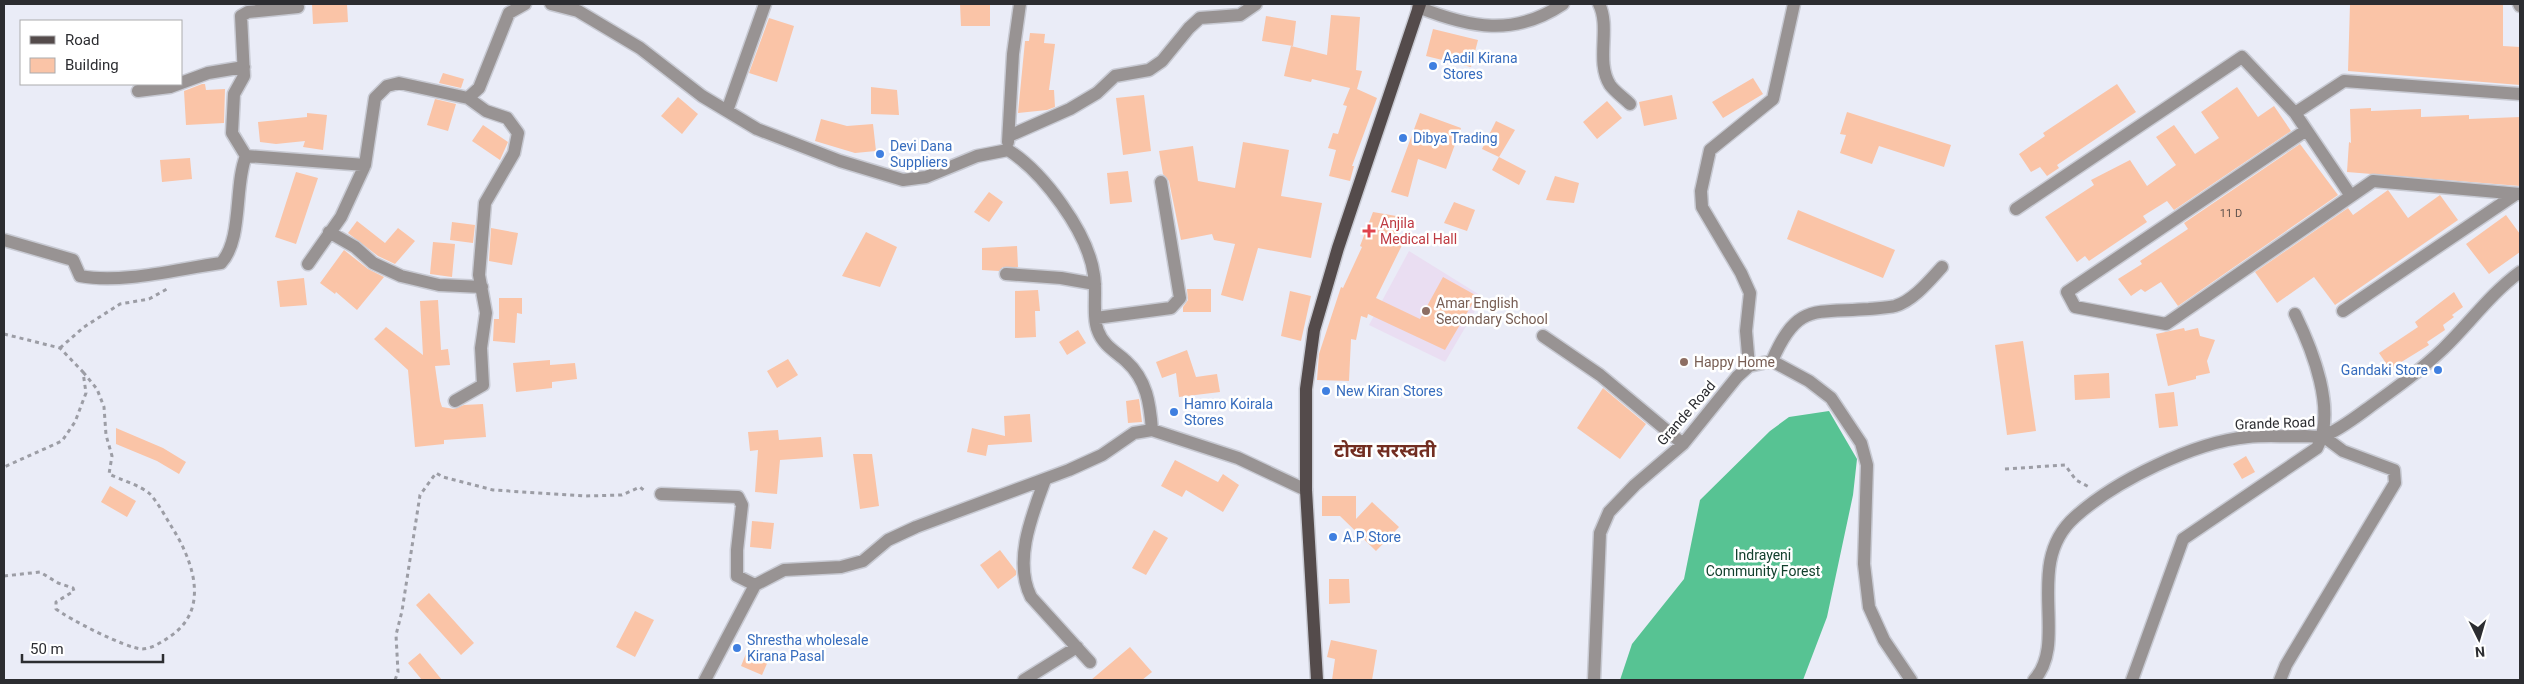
<svg xmlns="http://www.w3.org/2000/svg" width="2524" height="684" font-family="Roboto,'Noto Sans Devanagari',sans-serif">
	<style>
		.education { fill: #eadef2 }
		.forest { fill: #57c393 }
		.building { fill: #fac4a7 }
		.lines { fill: none; stroke-linecap: round; stroke-linejoin: round }
		.minor-casing { stroke: #c8cad3; stroke-width: 15 }
		.major-casing { stroke: #c8cad3; stroke-width: 15 }
		.path { stroke: #9c9da5; stroke-width: 3; stroke-dasharray: 4 4; stroke-linecap: butt }
		.minor { stroke: #989393; stroke-width: 12 }
		.major { stroke: #544b4b; stroke-width: 12 }
		.shop-dot { fill: #3f7fe0; stroke: #fff; stroke-width: 2 }
		.health-dot { fill: #e0444e; stroke: #fff; stroke-width: 2 }
		.education-dot { fill: #8d6e63; stroke: #fff; stroke-width: 2 }
		.labels { text-anchor: middle; dominant-baseline: central; stroke-width: 5; stroke-linejoin: round; paint-order: stroke }
		.number-label { font-size: 11px; fill: #60534e }
		.shop-label { font-size: 14px; fill: #366cbe; stroke: #fff; text-anchor: start }
		.health-label { font-size: 14px; fill: #be3a42; stroke: #fff; text-anchor: start }
		.education-label { font-size: 14px; fill: #785e54; stroke: #fff; text-anchor: start }
		.street-label { font-size: 14px; fill: #2c2d31; stroke: #fff }
		.park-label { font-size: 14px; fill: #12402d; stroke: #fff }
		.district-label { font-size: 19px; font-weight: bold; fill: #722d21; stroke: #fff }
	</style>
	<rect width="100%" height="100%" fill="#eaecf7"/>
	<!-- education -->
	<path class="education" d="M1409,251l74,46 -38,65 -76,-37z"/>
	<!-- forest -->
	<path class="forest" d="M1829,411l28,48 -4,36 -26,122 -24,63h-183l12,-36 52,-65 16,-79 70,-69 19,-14z"/>
	<!-- building -->
	<path class="building" d="M312,4h35l1,18 -35,2z
		M960,4h30v22h-29z
		M2350,4h153v42l17,1v38l-172,-14z
		M1331,15l29,2 -4,53 6,1 -5,18 20,9 -25,68h2l-4,15 -21,-5 7,-26 -8,-2 5,-15 5,1 9,-28 -4,-1 7,-17 -38,-9 -1,3 -27,-6 7,-30 36,9z
		M1266,16l30,5 -3,25 -31,-5z
		M769,18l25,8 -17,56 -28,-9z
		M1433,29l45,11 -7,27 -45,-11z
		M1030,33l15,1 -1,9 11,1 -6,46h5l1,17 -8,3 -29,3 7,-72h4z
		M443,73l21,6 -3,9 -22,-5z
		M1753,78l10,16 -40,24 -11,-16z
		M202,84h3l1,6 19,-1 -1,34 -38,2 -2,-34z
		M2117,84l19,28 -79,53 2,3 -12,8 -7,-9 -9,5 -12,-18 26,-18 -2,-3z
		M871,87l26,3 2,25 -28,-1z
		M2237,87l21,30 16,-11 17,25 -117,79 -7,-9 -24,15 4,6 -58,39 -4,-5 -8,6 -32,-45 49,-32 -3,-5 39,-20 17,26 29,-21 -20,-28 18,-12 21,29 24,-16 -18,-26z
		M1144,95l7,56 -28,4 -7,-57z
		M1672,95l5,24 -33,7 -5,-24z
		M678,97l20,17 -16,20 -21,-18z
		M435,99l21,5 -8,27 -21,-6z
		M1607,101l15,17 -25,21 -14,-17z
		M2371,108v3l50,-2v8l48,-2v4l51,-2v69l-173,-14 2,-30 2,1 -1,-34z
		M1847,112l104,33 -7,22 -65,-21 -7,18 -32,-11 6,-18 -6,-1z
		M307,113l20,2 -4,35 -20,-3 2,-6 -29,3 -16,-2 -2,-20 49,-5z
		M1420,113l41,15 -15,41 -28,-10 -10,38 -17,-5z
		M821,119l26,7 26,-2 3,27 -21,2 -40,-12z
		M1496,121l19,9 -16,27 -17,-8z
		M483,125l25,17 -8,18 -28,-19z
		M1243,142l46,8 -8,46 41,7 -11,55 -53,-10 -15,53 -22,-6 14,-51 -21,-4 -2,-6 -31,6 -12,-59 -6,-7 -4,-23 34,-5 5,35 37,7z
		M2300,144l38,51 -160,111 -17,-24 -16,10 -4,-3 -10,7 -13,-17 24,-15 -2,-3 48,-32 -4,-6z
		M1499,157l27,14 -7,14 -27,-15z
		M190,158l2,21 -30,3 -2,-22z
		M1128,171l4,31 -22,2 -3,-31z
		M296,172l22,6 -22,66 -21,-7z
		M1555,176l24,7 -5,20 -28,-3z
		M2388,190l20,28 32,-23 18,25 -123,85 -21,-28 -37,26 -22,-31 93,-64 5,7z
		M989,192l14,10 -14,20 -15,-10z
		M1454,202l21,8 -8,21 -23,-8z
		M1798,210l97,40 -12,28 -96,-39z
		M1373,212l29,5 -5,19 8,3 -29,59 44,21 23,-42 34,19 -32,54 -77,-36 -1,4 -6,-2 -5,24 -5,-1 -2,42 -32,-1 2,-26 22,-67 2,1 19,-41 -2,-1z
		M2506,215l14,19v18l-31,22 -23,-30z
		M357,221l28,22 13,-15 17,13 -20,23 -17,-8 -30,-23z
		M452,222l23,3 -2,18 -23,-3z
		M491,228l27,5 -6,32 -23,-4z
		M866,232l31,15 -17,40 -38,-11z
		M433,242l22,2 -3,33 -22,-3z
		M1017,246l1,21h-15l-4,4 -17,-1v-22z
		M344,250l24,19 16,8 -27,33 -21,-18 -1,2 -15,-11z
		M304,278l3,27 -27,2 -3,-26z
		M1187,289h24v23h-28v-5l5,-7z
		M1038,290l2,21h-5l1,26 -21,1v-47z
		M1290,291l21,5 -10,45 -20,-5z
		M2454,292l9,15 -11,8 2,2 -11,8 2,5 -18,12 2,3 -39,24 -11,-16 39,-26 -3,-5z
		M499,298h23v16l-5,-1 -2,30 -22,-2 1,-22h5z
		M438,300l3,50 7,-1 2,16 -15,1 5,35 2,6 12,2 10,-4 19,-1 3,33 -42,3v4l-29,3 -7,-77 -34,-31 12,-12 37,28 -3,-54z
		M2184,328l1,3 13,-3 2,8 15,4 -8,21 3,12 -14,3v3l-28,7 -12,-52z
		M1078,330l8,13 -19,12 -8,-13z
		M2023,341l13,90 -29,4 -12,-90z
		M1187,350l9,27 21,-3 3,18 -41,5 -3,-24 -14,5 -6,-16z
		M788,359l10,16 -21,13 -10,-17z
		M550,360v5l25,-2 2,16 -25,3v6l-36,4 -3,-29z
		M2109,373l1,25 -35,2 -1,-25z
		M1603,388l43,36 -26,35 -43,-31z
		M2174,392l4,34 -19,2 -4,-34z
		M1139,399l3,23 -14,1 -2,-22z
		M1030,414l2,28 -44,3 -2,11 -19,-4 5,-24 33,8 -1,-20z
		M116,428l47,20 23,14 -7,12 -22,-13 -41,-17z
		M778,430l1,10 42,-3 2,20 -43,3 -3,34 -22,-2 3,-42 -8,1 -2,-19z
		M853,454h19l7,52 -19,3z
		M2246,456l9,16 -13,7 -9,-15z
		M1175,460l43,22 5,-8 16,11 -16,27 -37,-22 -4,7 -21,-11z
		M110,486l26,15 -9,16 -26,-15z
		M1322,496h34v23l16,-17 27,25 -23,24 -36,-35h-18z
		M752,521l22,2 -3,26 -21,-2z
		M1154,530l14,8 -22,37 -14,-7z
		M1000,550l16,21v4l-18,14 -18,-24z
		M1329,579h20l1,24 -21,1z
		M429,593l45,50 -13,12 -45,-50z
		M635,611l19,9 -19,37 -19,-10z
		M1331,640l46,10 -5,30h-40l3,-21 -8,-2z
		M1130,647l22,25 -10,8h-51z
		M748,649l21,10 -7,16 -21,-9z
		M420,653l22,27h-20l-14,-17z"/>
	<g class="lines">
		<defs>
			<path id="minor" d="M551,4l27,7 62,37 62,48 55,33 83,32 63,19 23,-3 51,-21 31,-6c35,22 80,82 86,125 3,16 -2,42 4,56 5,14 18,21 28,30 21,19 24,43 26,69
				M1599,4c12,24 -4,57 11,81 5,7 14,13 20,19
				M2519,4l1,2
				M1418,7c52,21 96,30 145,-3
				M138,91l32,-4 38,-14 36,-6
				M468,98l11,-10 30,-75 16,-9
				M727,111l38,-107
				M2295,113l49,-32 176,13
				M2305,131l-238,161 8,15 91,17 207,-143 147,13
				M1009,136l61,-27 27,-16 18,-17 34,-6 13,-9 27,-33 11,-10 40,-3 16,-11
				M1008,142l5,-88 7,-50
				M246,156l-14,-23 2,-39 10,-18 -3,-60 7,-4 50,-5
				M2016,209l226,-152 53,56 56,83
				M329,232l26,15 18,16 28,13 38,9 43,2
				M4,240l69,20 7,16c43,8 97,-7 141,-13 22,-23 13,-78 25,-107l119,9 10,-67 12,-12 12,-3 69,15 18,13 21,7 11,15 -4,20 -29,50 -6,72 7,38 -5,35 2,37 -28,16
				M308,264l33,-47 24,-52
				M1006,274l55,4 34,6
				M2343,311l173,-117
				M1096,318l75,-10 9,-10 -19,-116
				M1543,336l57,39 83,69
				M1772,361c25,-58 41,-48 97,-52 8,-1 18,-1 26,-3 18,-5 35,-26 47,-39
				M1749,366l-3,-35 4,-38 -9,-20 -39,-66 -1,-16 9,-41 63,-51 21,-95
				M1045,480c-13,35 -32,81 -14,117l59,65
				M661,494l77,3 4,8 -5,45v26l18,9
				M705,680l50,-95 29,-15 57,-3 22,-6 25,-21 28,-13 153,-57 33,-15 32,-22 18,-3 86,28 68,32
				M1024,680l53,-33
				M1594,680l6,-147 9,-21 26,-27 48,-41 54,-67 12,-11 23,-5 37,20 22,17 30,45 6,22 -3,99 5,43 15,33 27,40
				M2034,680c36,-39 -12,-116 41,-163 40,-36 119,-75 173,-80 18,-2 38,0 57,-1 5,0 13,2 18,0 14,-4 37,-22 48,-30 25,-18 50,-36 72,-57 26,-25 47,-55 77,-77
				M2132,680l51,-141 134,-91c20,-37 -5,-99 -22,-134
				M2280,680l6,-15 109,-182 -1,-13 -51,-19 -20,-15"/>
			<path id="major" d="M1317,680l-11,-190v-101l8,-59 24,-82 82,-244"/>
		</defs>
		<!-- minor casing -->
		<use href="#minor" class="minor-casing"/>
		<!-- major casing -->
		<use href="#major" class="major-casing"/>
		<!-- path -->
		<path class="path" d="M4,334l56,14 23,24 3,21 -11,29 -13,19 -58,26
			M60,348l24,-21 36,-23 29,-5 18,-10
			M2005,469l60,-4 11,15 13,7
			M4,576l36,-4 18,11 15,5 1,3 -18,11v7c13,10 69,39 86,40 9,0 20,-7 27,-12 41,-26 25,-74 4,-108 -7,-11 -14,-25 -23,-35 -10,-9 -29,-14 -41,-20l3,-18 -6,-21 -2,-28 -7,-18 -14,-17
			M395,680l3,-8 -2,-37 6,-24 18,-116 16,-22 7,4 50,13 92,6 37,-1 18,-8 6,5"/>
		<!-- minor -->
		<use href="#minor" class="minor"/>
		<!-- major -->
		<use href="#major" class="major"/>
	</g>
	<!-- markers -->
	<g class="shop-dot">
		<circle cx="1433" cy="66" r="5"/>
		<circle cx="1403" cy="138" r="5"/>
		<circle cx="880" cy="154" r="5"/>
		<circle cx="2438" cy="370" r="5"/>
		<circle cx="1326" cy="391" r="5"/>
		<circle cx="1174" cy="412" r="5"/>
		<circle cx="1333" cy="537" r="5"/>
		<circle cx="737" cy="648" r="5"/>
	</g>
	<path class="health-dot" d="M1366.5 223.5h5v5h5v5h-5v5h-5v-5h-5v-5h5z"/>
	<g class="education-dot">
		<circle cx="1426" cy="311" r="5"/>
		<circle cx="1684" cy="362" r="5"/>
	</g>
	<g class="labels">
		<!-- number labels -->
		<g class="number-label">
			<text x="2231" y="213">11 D</text>
		</g>
		<!-- shop labels -->
		<g class="shop-label">
			<text x="1443" y="58">Aadil Kirana<tspan x="1443" dy="16">Stores</tspan></text>
			<text x="1413" y="138">Dibya Trading</text>
			<text x="890" y="146">Devi Dana<tspan x="890" dy="16">Suppliers</tspan></text>
			<text x="2428" y="370" text-anchor="end">Gandaki Store</text>
			<text x="1336" y="391">New Kiran Stores</text>
			<text x="1184" y="404">Hamro Koirala<tspan x="1184" dy="16">Stores</tspan></text>
			<text x="1343" y="537">A.P Store</text>
			<text x="747" y="640">Shrestha wholesale<tspan x="747" dy="16">Kirana Pasal</tspan></text>
		</g>
		<!-- health labels -->
		<g class="health-label">
			<text x="1380" y="223">Anjila<tspan x="1380" dy="16">Medical Hall</tspan></text>
		</g>
		<!-- education labels -->
		<g class="education-label">
			<text x="1436" y="303">Amar English<tspan x="1436" dy="16">Secondary School</tspan></text>
			<text x="1694" y="362">Happy Home</text>
		</g>
		<!-- street labels -->
		<g class="street-label">
			<text transform="translate(1686 413) rotate(-49)">Grande Road</text>
			<text transform="translate(2275 423) rotate(-2)">Grande Road</text>
		</g>
		<!-- park labels -->
		<g class="park-label">
			<text x="1763" y="555">Indrayeni<tspan x="1763" dy="16">Community Forest</tspan></text>
		</g>
		<!-- district labels -->
		<g class="district-label">
			<text x="1385" y="450">टोखा सरस्वती</text>
		</g>
	</g>
	<!-- border -->
	<rect width="2524" height="684" fill="none" stroke="#2c2d31" stroke-width="10"/>
	<!-- legend -->
	<rect x="20" y="20" width="162" height="65" fill="#ffffff" stroke="#ababad"/>
	<rect x="30" y="36" width="25" height="8" fill="#544b4b" stroke="#ababad"/>
	<text x="65" y="45" font-size="15" fill="#2c2d31">Road</text>
	<rect x="30" y="58" width="25" height="15" fill="#fac4a7" stroke="#ababad"/>
	<text x="65" y="70" font-size="15" fill="#2c2d31">Building</text>
	<!-- north arrow -->
	<g transform="translate(2479 639) rotate(175)" stroke="#ffffff" stroke-width="4" paint-order="stroke">
	<path d="M0-4L9 19L0 12L-9 19Z" fill="#2c2d31"/>
	<text y="-8" font-size="14" font-weight="bold" text-anchor="middle" fill="#2c2d31">N</text>
	</g>
	<!-- scale -->
	<path d="M22 654v8h141v-8" fill="none" stroke="#2c2d31" stroke-width="2.5"/>
	<text x="30" y="654" font-size="15" fill="#2c2d31" stroke="#ffffff" stroke-width="4" paint-order="stroke">50 m</text>
</svg>
